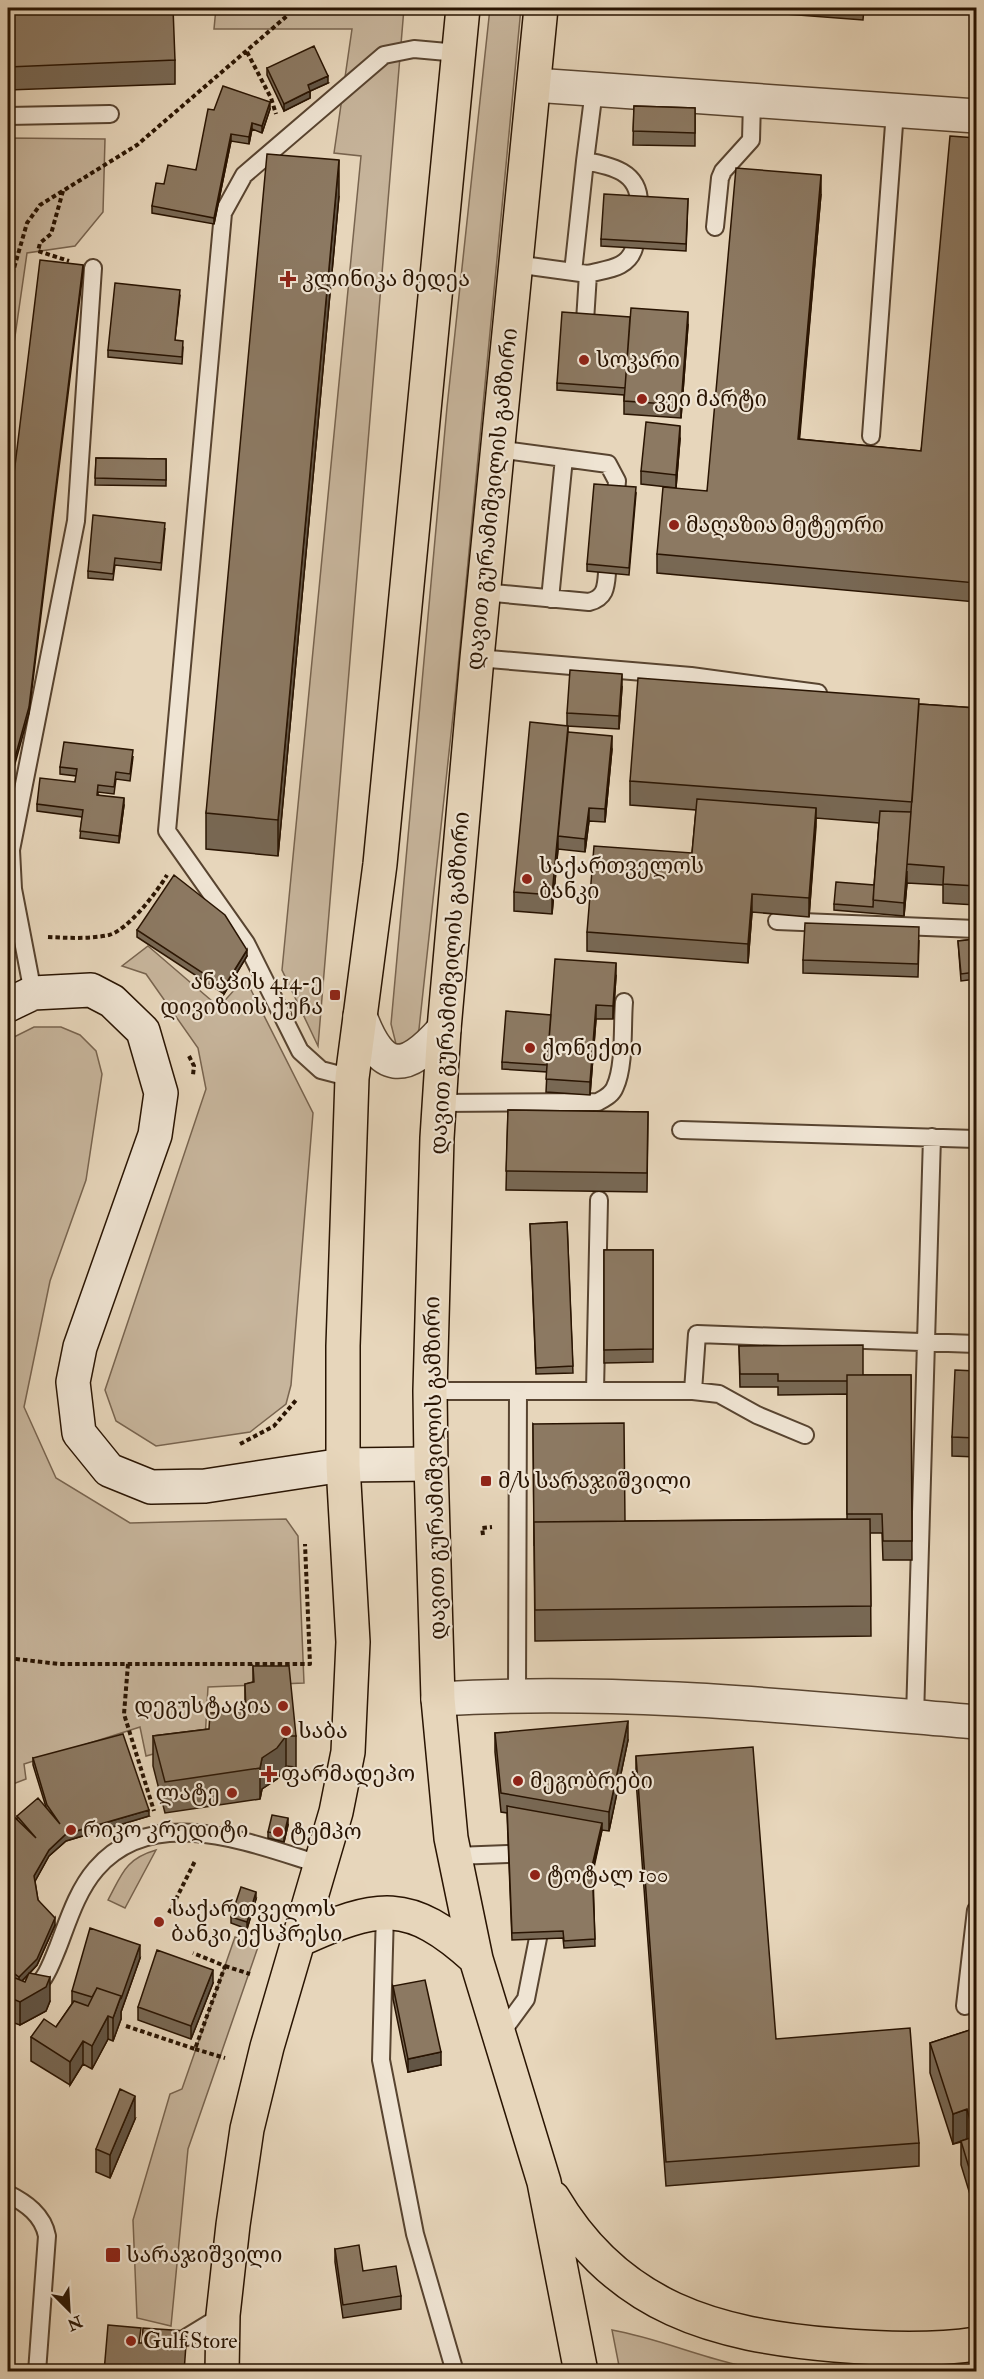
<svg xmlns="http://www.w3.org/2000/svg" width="984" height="2379" font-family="'IM FELL Double Pica','Noto Serif Georgian',serif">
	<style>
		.green { fill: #c7b59c; stroke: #78644f; stroke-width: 1.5 }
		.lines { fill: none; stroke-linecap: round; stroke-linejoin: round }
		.service-casing { stroke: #584430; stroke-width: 20 }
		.minor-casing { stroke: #584430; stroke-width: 36 }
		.secondary-casing { stroke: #291402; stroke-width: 36 }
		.primary-casing { stroke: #291402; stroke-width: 36 }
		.path { stroke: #291402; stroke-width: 4; stroke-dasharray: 4.5 3; stroke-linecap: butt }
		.service { stroke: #efe4d3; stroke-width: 16 }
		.minor { stroke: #efe4d3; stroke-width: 33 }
		.secondary { stroke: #efe4d3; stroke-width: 33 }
		.primary { stroke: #e7d6bb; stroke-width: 33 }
		.wall { fill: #786854; stroke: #291402; stroke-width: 1.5; fill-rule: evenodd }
		.shaded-wall { fill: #625545; stroke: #291402; stroke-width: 1.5 }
		.building { fill: #8c7962; stroke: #291402; stroke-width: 1.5 }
		.poi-dot { fill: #8f2418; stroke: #efe4d3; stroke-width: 2 }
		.labels { text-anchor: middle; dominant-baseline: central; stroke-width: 4.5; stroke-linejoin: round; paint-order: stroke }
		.poi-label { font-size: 22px; fill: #291402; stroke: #efe4d3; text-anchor: start }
		.street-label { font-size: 22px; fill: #291402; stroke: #efe4d3 }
	</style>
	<rect width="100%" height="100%" fill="#e7d6bb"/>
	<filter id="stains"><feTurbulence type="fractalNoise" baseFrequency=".00333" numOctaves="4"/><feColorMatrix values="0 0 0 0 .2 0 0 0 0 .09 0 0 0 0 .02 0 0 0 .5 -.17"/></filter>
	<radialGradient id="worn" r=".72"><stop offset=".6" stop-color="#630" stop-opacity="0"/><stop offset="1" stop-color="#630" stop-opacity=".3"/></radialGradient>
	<!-- green -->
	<path class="green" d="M216,8h188l-86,1038 -36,-76 79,-814 -27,-3 18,-124h-138z
		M490,8h31l-65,680 -37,341 -4,13 -19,2 -5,-20 56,-617z
		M8,138l97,1 -2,73 -28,34 -48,7 -19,132z
		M148,946l71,61 26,-29 68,135 -22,272 -5,19 -36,28 -94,14 -40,-25 -11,-31 101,-301 -8,-41 -52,-74 -24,-8z
		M34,1027h27l19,8 16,16 6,23 -16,106 -36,101 -26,126 32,71 74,45 156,-4 12,17 6,147 -96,4 -3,53 -59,16 -6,-29 -116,37 2,15 -18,7v-746z
		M156,1850l-31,58 -17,-8c14,-26 17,-41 48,-50z
		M235,1937l23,10 -70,202 -17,177 -34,-8 -4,-98 37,-126 12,-5z
		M612,2330c57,10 110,38 168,41h-160z"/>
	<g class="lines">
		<defs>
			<path id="service" d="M594,90l-9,71c26,5 54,10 54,42
				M8,116l102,-2
				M715,227l5,-49 3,-7 28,-31 1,-39
				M515,264l73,10 -3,47
				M573,272l12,-111
				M588,274c18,-5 40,-5 46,-26
				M871,436l24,-325
				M497,449l111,15 9,17 -1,11
				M483,592l106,10c16,-4 17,-14 18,-29
				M550,599l14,-141
				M477,658l214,18 127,17
				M777,921l199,8
				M33,993l-20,-104 -2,-39 65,-329 17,-253
				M352,1078l-31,-8 -21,-19 -54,-108 -79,-112 56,-618 21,-38 140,-120 30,-6 44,4
				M439,1103l159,-1c7,-4 14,-7 17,-15 10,-21 7,-62 9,-85
				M681,1130l295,9
				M430,1391h263l26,3 38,21 48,20
				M595,1391l4,-191
				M693,1391l4,-57 279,10
				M517,1694l1,-303
				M915,1717l17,-580
				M455,1856l53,-2
				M385,1912l-4,148 34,174 40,138
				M8,1985l17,8c20,-8 25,-27 33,-46 10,-26 19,-56 38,-78 58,-67 156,-25 226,-4
				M965,2006l11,-96
				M499,2036l27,-37 12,-61
				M8,2194c18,9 35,21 39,42l-10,136
				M187,2337l36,-22"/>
			<path id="minor" d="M534,85l442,31
				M360,1016c21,57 44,59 84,13
				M438,1699c180,-11 360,8 538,23"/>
			<path id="secondary" d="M8,1005l25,-12 58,-3 21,11 31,30 18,62 -6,42 -75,212 -7,35 6,51 30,37 42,17 54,-1 138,-21 88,-1"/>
			<path id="primary" d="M541,8l-64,650 -33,371 -7,109 -7,253 1,73 7,235 13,139 25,121 68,223 37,190
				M299,1940c79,-36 110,-42 177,19
				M553,2198c65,110 162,137 282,147 46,4 96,6 141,-1
				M222,2372l1,-57 10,-90 14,-96 20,-82 69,-235 12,-60 5,-110 -10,-177v-119l9,-268 28,-214 83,-856"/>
		</defs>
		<!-- service casing -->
		<use href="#service" class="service-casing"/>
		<!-- minor casing -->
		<use href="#minor" class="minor-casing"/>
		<!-- secondary casing -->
		<use href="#secondary" class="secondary-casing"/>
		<!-- primary casing -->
		<use href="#primary" class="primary-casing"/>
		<!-- path -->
		<path class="path" d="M247,52l24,46 5,16
			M63,191l-12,43 -11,9 -2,8 31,10
			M8,289l19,-66 13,-18 97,-60 151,-130 1,-7
			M48,937c20,1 41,2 61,-2 19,-5 48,-43 58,-60
			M189,1056l5,10 -1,9
			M240,1444l34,-18 23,-27
			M483,1535l-1,-7 10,-1
			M8,1658l51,6h251l-5,-120
			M128,1664l-4,50 30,97
			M169,1913l26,-52
			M225,1966l25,8
			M126,2026l69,23 30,-83 -32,-13
			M195,2049l30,9"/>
		<!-- service -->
		<use href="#service" class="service"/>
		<!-- minor -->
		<use href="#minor" class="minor"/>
		<!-- secondary -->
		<use href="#secondary" class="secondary"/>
		<!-- primary -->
		<use href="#primary" class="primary"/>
	</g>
	<!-- wall -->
	<path class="wall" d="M8,8l167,52v24l-167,6z
		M707,8h157l-1,12z
		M267,68l61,15 -18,8v7l-26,13 -17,-36z
		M634,106l61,2v38l-62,-1z
		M270,109l-8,24 -10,-4 -3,15 -18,-3 -17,83 -62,-11v-7l12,-22 32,-14 18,-60z
		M976,138v464l-319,-29v-19l50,-63 114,-297 -22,245 122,12z
		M339,196l-61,660 -72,-7v-36z
		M688,199l-2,52 -85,-5v-7z
		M180,296l-5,44 8,7 -1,17 -74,-7v-7z
		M688,325l-7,93 -57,-4v-19l-67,-5v-7z
		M680,439l-4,49 -35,-4v-13z
		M96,458l70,1v27l-71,-1z
		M636,494l-7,81 -42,-4v-7z
		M165,529l-4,41 -46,-5 -2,15 -25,-2v-7z
		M622,687l-3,42 -52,-3v-13z
		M919,704l57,4v197l-33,-2v-18l-36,-2 -3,33 -70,-6v-6l40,-19 5,-62 -63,-5 -7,99 -57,-5 -4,51 -161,-12v-19l105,-79 4,-43 -66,-5v-24z
		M568,732l44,17 -7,73 -16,-1 -4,31 -27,-3 -6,65 -38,-3v-19z
		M133,757l-3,24 -14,-2 -2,15 -16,-2v3l26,10 -5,38 -39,-5 2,-21 -45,-6v-7l38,-22 1,-6 -16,-2v-7z
		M137,930l110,26 -23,38 -87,-57z
		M976,939v40l-15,2 -3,-40z
		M919,941l-1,36 -115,-4v-13z
		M616,976l-3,43h-17l-6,76 -44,-3 1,-20 -45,-3v-7l49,-47z
		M508,1110l140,2 -1,80 -141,-2z
		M567,1222l6,151 -37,1 -6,-150z
		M604,1250h49v112l-49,1z
		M739,1346l124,29h48l1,185h-29l-1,-27h-12l1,103 -336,5 -2,-217 92,97 222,-2v-125l-69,1v-8h-38z
		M976,1371v86l-24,-1v-19z
		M253,1666l43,70v31l-10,-1 -9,13 -15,10 -2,10 -95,14 -12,-47v-30l56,-7 36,-17v-28l8,-2z
		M495,1733l133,7 -19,91 -7,-1 -9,42 2,74 -31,2 -1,-10 -51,2 -5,-127 -6,-1 -6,-60z
		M636,1756l140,283 143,104v23l-253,20 -30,-406z
		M33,1758l116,58 -83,25 -17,15 -14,25 3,19 17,25 -18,40 -7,8 20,28 -4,10 -26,14 -12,-4v-210l9,9v-4l29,-9 -13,-42zM29,1974l-4,8 -3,-1z
		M288,1825l-4,17 -16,-4v-6z
		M256,1899l-9,30 -16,-6v-6z
		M140,1958l-19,54v7l-8,22 -5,-2 -16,30 -9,-5 -13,21 -39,-24v-24l25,-10 16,-23v-13z
		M213,1983l-22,56 -53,-19v-13z
		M393,1986l48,79 -33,7 -15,-73z
		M976,2028v186l-15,-49v-23l-8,2 -23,-71v-30z
		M135,2119l-25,59 -14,-6v-23z
		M335,2249l28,22 38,25v13l-58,9 -8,-56z"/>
	<!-- shaded-wall -->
	<path class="shaded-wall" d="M328,76v7l-20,9v-7z
		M310,91v7l-26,13v-7z
		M270,102v7l-8,24v-7z
		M252,123v6l-3,15v-7z
		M231,134v7l-17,83v-6z
		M339,160v36l-61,660v-36z
		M821,175v19l-23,263v-18z
		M83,265v7l-54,441 -21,76v-6z
		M688,312v13l-7,93v-13z
		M680,426v13l-4,49v-13z
		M622,674v13l-3,42v-13z
		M568,726v19l-10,91v13l-6,65v-19z
		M612,736v13l-7,73v-13z
		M124,798v7l-5,38v-7z
		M589,808v13l-4,31v-13z
		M816,808v19l-7,90v-19z
		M907,871v12l-3,33v-13z
		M752,894v18l-4,51v-19z
		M247,950v6l-23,38v-7z
		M616,963v13l-3,43v-13z
		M596,1005v14l-6,76v-13z
		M628,1721v19l-19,91v-19z
		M286,1736v30l-9,13 -15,10 -2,10v-31l2,-10z
		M149,1810v6l-83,25 -17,15 -15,27v-7l15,-26 17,-16z
		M288,1818v7l-4,17v-7z
		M602,1823v7l-10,43v-7z
		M256,1892v7l-9,30v-7z
		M55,1918v7l-18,40 -18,19v-7z
		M140,1945v13l-19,54v7l-8,22v-23z
		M213,1970v13l-22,56v-13z
		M50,1977v24l-4,10 -26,14v-23z
		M108,2016v23l-16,30v-23z
		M83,2041v23l-13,21v-23z
		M441,2052v13l-33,7v-13z
		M135,2096v23l-25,59v-23z
		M967,2109v30l-14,5v-30z
		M976,2118v30l-6,2v-30z"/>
	<!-- building -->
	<path class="building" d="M8,8h165l2,52 -167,7z
		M314,46l14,30 -20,9 2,6 -26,13 -17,-36z
		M223,86l47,16 -8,24 -10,-3 -3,14 -18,-3 -17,84 -62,-12 4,-23 8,1 4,-19 28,5 12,-61 6,1z
		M634,106l61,2v25l-62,-2z
		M950,136l26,2v445l-319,-29 6,-67 44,4 29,-323 85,7 -23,264 123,12z
		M267,154l72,6 -61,660 -72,-7z
		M604,194l84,5 -2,45 -85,-5z
		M40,260l43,5 -54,442 -21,76v-260z
		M115,283l65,7 -5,50 8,1 -1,16 -74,-7z
		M631,308l57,4 -7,93 -57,-4z
		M562,312l68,5 -5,71 -68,-5z
		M646,422l34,4 -4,49 -35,-4z
		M96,458l70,1v21l-71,-2z
		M594,484l42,3 -7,81 -42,-4z
		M93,515l72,8 -4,40 -46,-5 -2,16 -25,-3z
		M570,670l52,4 -3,42 -52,-3z
		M638,678l281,21 -7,103 -282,-21z
		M919,704l57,4v178l-33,-2 1,-17 -37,-3z
		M530,722l38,4 -16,169 -38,-3z
		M568,732l44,4 -7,73 -16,-1 -4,31 -27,-3z
		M64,742l69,8 -3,24 -14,-2 -2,15 -16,-2 -1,10 27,3 -5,38 -39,-5 3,-21 -46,-6 3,-26 35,4 2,-13 -17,-2z
		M697,799l119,9 -7,90 -57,-4 -4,50 -161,-12 7,-86 98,7z
		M880,811l31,1 -7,91 -31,-3z
		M174,875l51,40 22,35 -23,37 -87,-57z
		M836,882l38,3 -1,22 -39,-3z
		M805,923l114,4 -1,37 -115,-4z
		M976,939v33l-15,2 -3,-33z
		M555,959l61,4 -3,43 -17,-1 -6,77 -44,-3z
		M506,1011l45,4 -4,50 -45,-3z
		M508,1110l140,2 -1,61 -141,-2z
		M567,1222l6,144 -37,2 -6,-144z
		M604,1250h49v99l-49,1z
		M863,1345v30h-16v6h-69v-7h-38l-1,-28z
		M955,1370l21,1v67l-24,-1z
		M847,1375h64l1,166h-29l-1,-27h-35z
		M624,1423l1,98 -91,1v24l-1,-122z
		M870,1519l1,87 -336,4 -1,-88z
		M253,1666h36l7,70h-10l-9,12 -15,10 -2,10 -95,14 -12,-46 56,-7 1,-16 36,-1 -1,-28 9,-2z
		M628,1721l-19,91 -108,-19 -6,-60z
		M123,1734l26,76 -83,24 -17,16 -15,26 4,24 17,18 -18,41 -18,18 -11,-8v-158l28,27 -19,-22 21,-18 22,26 -13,-19 -14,-47z
		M753,1747l23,292 134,-11 9,115 -253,19 -30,-406z
		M507,1806l95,17 -10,43 3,73 -31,2 -1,-10 -51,2z
		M272,1815l16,3 -4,17 -16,-3z
		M241,1887l15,5 -9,30 -16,-5z
		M90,1928l50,17 -19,54v-3l-24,-8 -5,9 -20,-6z
		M157,1950l56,20 -22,56 -53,-19z
		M29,1973l21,4 -4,10 -26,15 -12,-5v-22l17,7z
		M425,1980l16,72 -33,7 -15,-73z
		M97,1988l24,8 -8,22 -5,-2 -16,30 -9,-5 -13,21 -39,-25 13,-18 12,8 18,-26 14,5z
		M976,2028v90l-6,2 -3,-11 -14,5 -23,-71z
		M120,2089l15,7 -25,59 -14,-6z
		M976,2136v55l-15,-50z
		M359,2245l4,26 33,-5 5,30 -58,9 -8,-56z
		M108,2325l33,3 -2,15h3l1,-15 44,3 -3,41h-80z"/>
	<!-- markers -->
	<g class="poi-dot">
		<path d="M285 270h6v6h6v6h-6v6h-6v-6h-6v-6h6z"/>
		<circle cx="584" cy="360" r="6"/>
		<circle cx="642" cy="399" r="6"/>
		<circle cx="674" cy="525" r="6"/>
		<circle cx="527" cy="879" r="6"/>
		<rect x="329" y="989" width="12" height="12" rx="3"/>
		<circle cx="530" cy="1048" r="6"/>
		<rect x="480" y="1475" width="12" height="12" rx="3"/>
		<circle cx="283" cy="1706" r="6"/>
		<circle cx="286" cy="1731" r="6"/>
		<path d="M266 1765h6v6h6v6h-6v6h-6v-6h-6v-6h6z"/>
		<circle cx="518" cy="1781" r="6"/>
		<circle cx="232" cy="1793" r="6"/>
		<circle cx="71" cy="1830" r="6"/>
		<circle cx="278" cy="1832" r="6"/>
		<circle cx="535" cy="1875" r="6"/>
		<circle cx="159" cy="1922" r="6"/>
		<rect x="105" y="2247" width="16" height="16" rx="3"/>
		<circle cx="131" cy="2341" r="6"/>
	</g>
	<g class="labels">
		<!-- poi labels -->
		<g class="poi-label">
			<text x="302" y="279">კლინიკა მედეა</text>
			<text x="596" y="360">სოკარი</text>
			<text x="654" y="399">ვეი მარტი</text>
			<text x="686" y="525">მაღაზია მეტეორი</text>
			<text x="539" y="866">საქართველოს<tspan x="539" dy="25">ბანკი</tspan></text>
			<text x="323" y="982" text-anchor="end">ანაპის 414-ე<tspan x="323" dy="25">დივიზიის ქუჩა</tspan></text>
			<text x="542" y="1048">ქონექთი</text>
			<text x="498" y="1481">მ/ს სარაჯიშვილი</text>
			<text x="271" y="1706" text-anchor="end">დეგუსტაცია</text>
			<text x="298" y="1731">საბა</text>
			<text x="281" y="1774">ფარმადეპო</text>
			<text x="530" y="1781">მეგობრები</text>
			<text x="220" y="1793" text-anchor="end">ლატე</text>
			<text x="83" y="1830">რიკო კრედიტი</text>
			<text x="290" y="1832">ტემპო</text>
			<text x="547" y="1875">ტოტალ 100</text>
			<text x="171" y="1909">საქართველოს<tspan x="171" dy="25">ბანკი ექსპრესი</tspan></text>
			<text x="126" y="2255">სარაჯიშვილი</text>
			<text x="143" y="2341">Gulf Store</text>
		</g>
		<!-- street labels -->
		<g class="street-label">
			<text transform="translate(492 499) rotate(-84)">დავით გურამიშვილის გამზირი</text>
			<text transform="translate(450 983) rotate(-86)">დავით გურამიშვილის გამზირი</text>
			<text transform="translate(435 1468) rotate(-91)">დავით გურამიშვილის გამზირი</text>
		</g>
	</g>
	<!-- margin -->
	<rect width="984" height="2379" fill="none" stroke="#e7d6bb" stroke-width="30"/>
	<rect x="9" y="9" width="966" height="2361" fill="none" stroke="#291402" stroke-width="3"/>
	<rect x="15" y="15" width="954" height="2349" fill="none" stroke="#291402" stroke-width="1.5"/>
	<!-- north arrow -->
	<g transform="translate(69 2310) rotate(156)" stroke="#efe4d3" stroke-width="4.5" paint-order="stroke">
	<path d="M0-4.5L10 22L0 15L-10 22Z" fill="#291402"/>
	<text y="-9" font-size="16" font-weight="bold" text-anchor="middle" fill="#291402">N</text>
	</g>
	<rect width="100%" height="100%" filter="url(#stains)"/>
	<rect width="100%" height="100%" fill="url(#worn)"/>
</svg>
